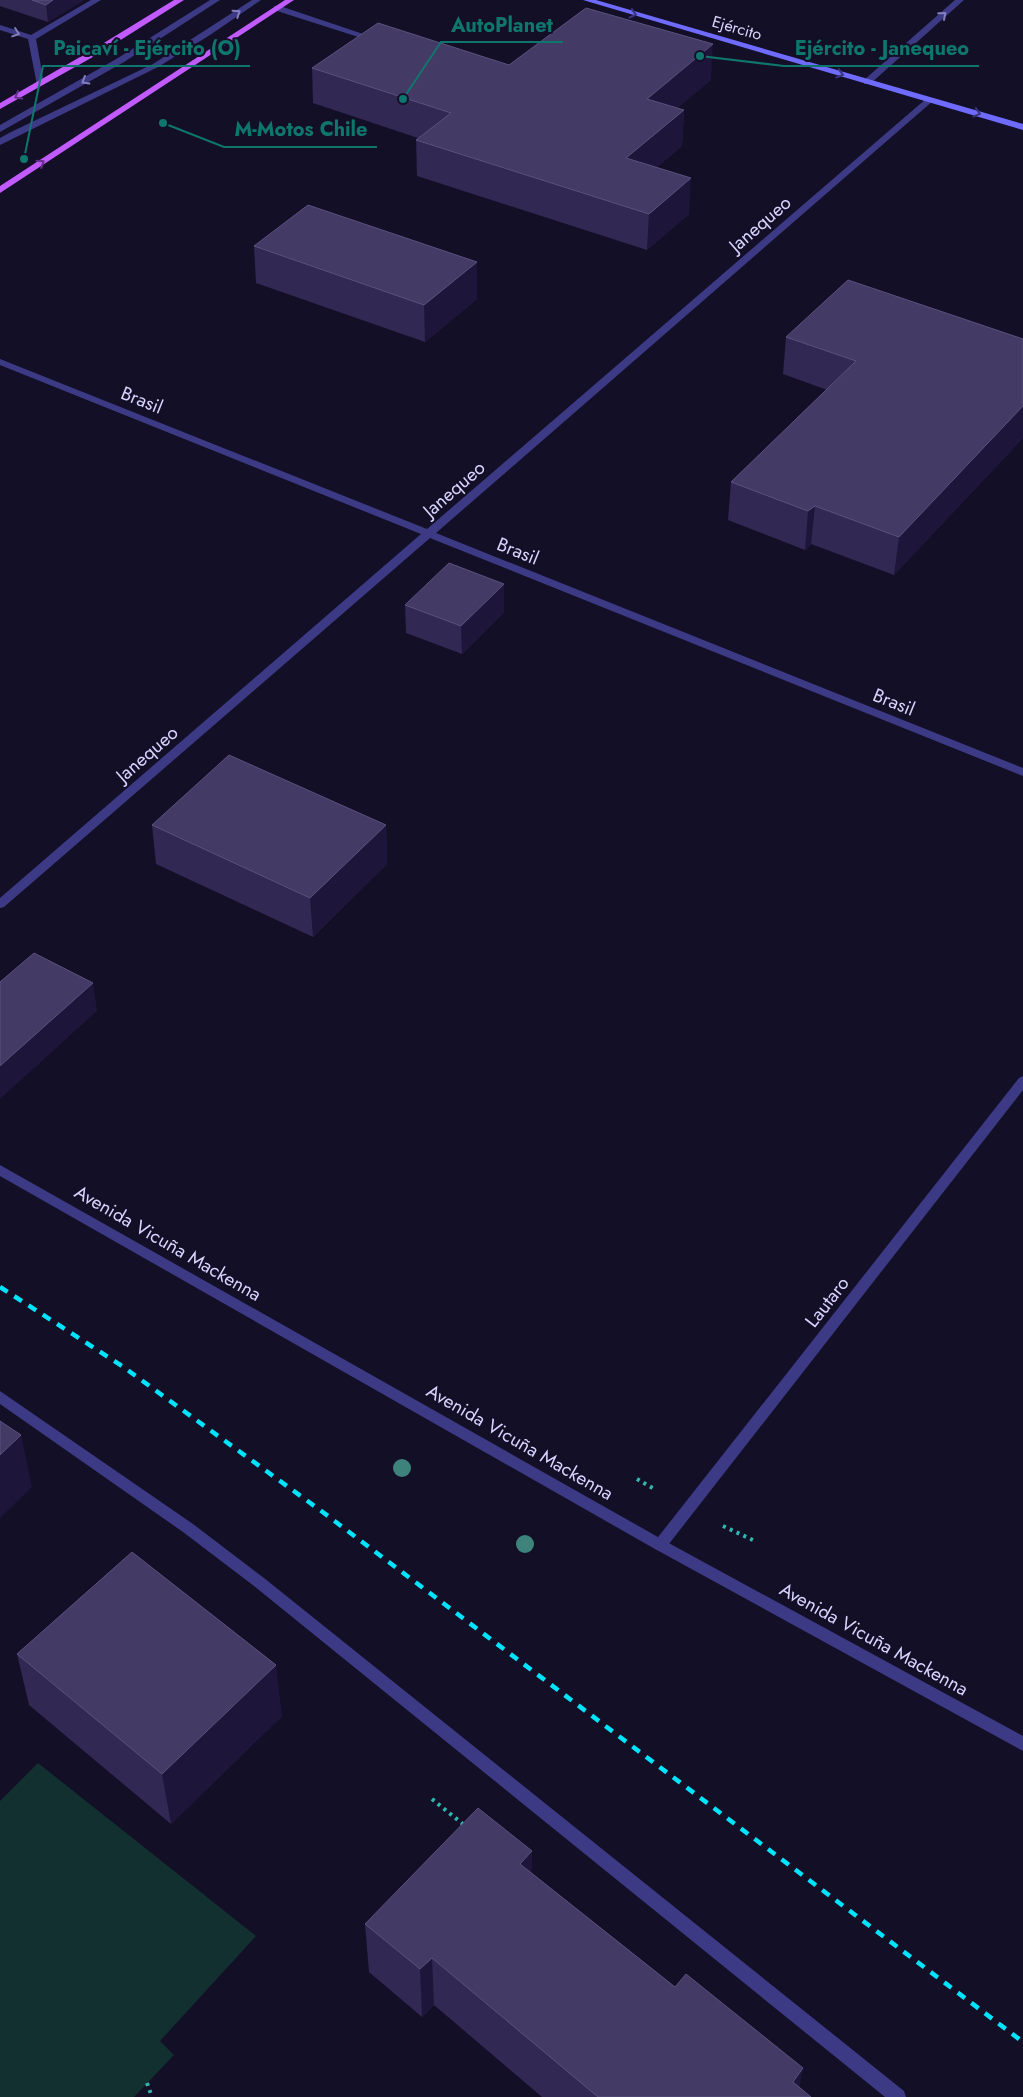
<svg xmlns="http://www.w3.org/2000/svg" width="1023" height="2097" font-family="Jost,sans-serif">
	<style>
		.green { fill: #12302f }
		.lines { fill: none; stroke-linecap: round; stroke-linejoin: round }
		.path { stroke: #2fb8b0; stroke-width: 4; stroke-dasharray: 3 4.5; stroke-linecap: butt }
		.service { fill: #3d3a85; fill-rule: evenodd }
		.minor { fill: #3d3a85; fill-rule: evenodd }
		.tertiary { fill: #3d3a85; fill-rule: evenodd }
		.secondary { fill: #6f6bff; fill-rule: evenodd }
		.primary { fill: #c25bff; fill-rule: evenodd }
		.rail { stroke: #00e5ff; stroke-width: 4.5; stroke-dasharray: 9 8; stroke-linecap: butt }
		.tree { fill: #3d827b }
		.wall { fill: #312854 }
		.shaded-wall { fill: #1d163a }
		.building { fill: #433a66; stroke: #5a527e }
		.oneway { stroke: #837fbc }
		.oneway2 { stroke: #38347d }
		.oneway3 { stroke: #623188 }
		.labels { text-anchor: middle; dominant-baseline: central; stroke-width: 4; stroke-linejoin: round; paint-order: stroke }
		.far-street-label { font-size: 16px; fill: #d9d4ff; stroke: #130f26 }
		.street-label { font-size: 19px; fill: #d9d4ff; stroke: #130f26 }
		.leader { fill: none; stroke: #0f766e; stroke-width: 2 }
		.callout-dot { fill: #0f766e; stroke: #130f26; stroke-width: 2 }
		.callout-label { font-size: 20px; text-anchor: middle; font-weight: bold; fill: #0f766e; stroke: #130f26; stroke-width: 4; stroke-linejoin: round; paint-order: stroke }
	</style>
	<rect width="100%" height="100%" fill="#130f26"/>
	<!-- green -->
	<path class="green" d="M38,1763l218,173 -96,105 14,14 -40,42h-134v-296z"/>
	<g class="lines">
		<!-- path -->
		<path class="path" d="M637,1479l19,11
			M723,1526l32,15
			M432,1799l32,26
			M147,2083l5,14"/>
		<!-- service -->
		<path class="service" d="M91,0h10l-65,39 8,44 -7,2 -9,-46 -28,-9v-5l31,10z
			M210,0h10l-96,62 -124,70v-7l118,-67z
			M252,0h9l-51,35 -52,32 -158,78v-7l11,-6 142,-68z"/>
		<!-- minor -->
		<path class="minor" d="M955,0h9l-94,84h-6v-4z
			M274,6h6l101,34 -7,2 -100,-32z
			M927,98l7,2 -498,433 587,235v8l-593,-238 -426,369 -4,1v-10l421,-364 -421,-169v-6l427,170z
			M1023,1076v14l-358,459 -5,2 -5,-2 -2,-4 2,-4 364,-463z
			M0,1391l193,133 71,54 640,513 2,6h-21l-631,-511 -71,-54 -183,-128z"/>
		<!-- tertiary -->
		<path class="tertiary" d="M0,1165l665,376 358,195v15l-368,-202 -655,-373z"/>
		<!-- secondary -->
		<path class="secondary" d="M583,0h13l427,124v6z"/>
		<!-- primary -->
		<path class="primary" d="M174,0h10l-84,53 -100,56v-6l94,-54z
			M285,0h9l-294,193v-7z"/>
		<!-- rail -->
		<path class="rail" d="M0,1287l122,79 202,147 699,529"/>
	</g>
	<!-- trees -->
	<g class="tree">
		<circle cx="402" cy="1468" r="9"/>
		<circle cx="525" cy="1544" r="9"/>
	</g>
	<!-- wall -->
	<path class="wall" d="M0,0h84l-36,22 -48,-16z
		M509,65l202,15 -34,28 7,2 -2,36 -25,21 32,47 -42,36 -230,-74 -1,-36 2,-2 -105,-35 -1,-35z
		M254,246l223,16v37l-52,43 -169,-59z
		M786,337l237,2v99l-129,137 -83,-31 -6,6 -77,-30 3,-38 96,-92 -44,-16z
		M504,584v28l-42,42 -56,-21 -1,-28z
		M152,825h234l1,39 -74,73 -157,-73z
		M17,1654l265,62 -111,108 -142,-119z
		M532,1873l268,215 11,9h-269l-108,-92 -12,12 -53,-45 -4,-48z"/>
	<!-- shaded-wall -->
	<path class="shaded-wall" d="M53,0h31l-36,22 -2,-17z
		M713,44l-2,36 -66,54 2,-35z
		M684,110l-2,36 -57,48 1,-36z
		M691,178l-2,36 -42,36 2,-36z
		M477,262v37l-52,43 -1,-37z
		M1023,406v32l-129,137 5,-38z
		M815,506l-4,38 -6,6 3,-39z
		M504,584v28l-42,42 -1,-28z
		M386,825l1,39 -74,73 -3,-39z
		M93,983l4,28 -97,88v-33z
		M21,1435l11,52 -32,31v-63z
		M276,1665l6,51 -111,108 -9,-50z
		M532,1851v49l-12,-36z
		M432,1958l2,47 -12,12 -2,-48z
		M803,2068l-5,29 -5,-15z"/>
	<!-- building -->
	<path class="building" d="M32,0h21l-7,5z
		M586,8l127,36 -66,55 37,11 -58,48 65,20 -42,36 -233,-74 35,-27 -139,-45 66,-45 131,42z
		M308,205l169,57 -53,43 -170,-59z
		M848,280l175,59v67l-124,131 -84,-31 -7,5 -77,-29 125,-121 -70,-24z
		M449,563l55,21 -43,42 -56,-21z
		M229,755l157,70 -76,73 -158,-73z
		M34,953l59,30 -93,83v-84z
		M0,1421l21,14 -21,20z
		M132,1552l144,113 -114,109 -145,-120z
		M478,1808l54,43 -12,13 155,123 11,-13 117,94 -10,14 18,15h-213l-166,-139 -12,11 -55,-45z"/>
	<!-- one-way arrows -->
	<defs><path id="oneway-chevron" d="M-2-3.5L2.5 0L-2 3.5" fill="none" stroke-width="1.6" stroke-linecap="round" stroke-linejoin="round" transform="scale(1.25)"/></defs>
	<g class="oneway">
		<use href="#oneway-chevron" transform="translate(237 13) rotate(-34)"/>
		<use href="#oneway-chevron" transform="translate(943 15) rotate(-41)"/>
		<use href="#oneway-chevron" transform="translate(16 33) rotate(19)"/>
		<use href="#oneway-chevron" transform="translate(85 81) rotate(150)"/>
	</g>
	<g class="oneway2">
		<use href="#oneway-chevron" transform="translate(633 14) rotate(16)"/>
		<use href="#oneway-chevron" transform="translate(840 74) rotate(16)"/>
		<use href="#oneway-chevron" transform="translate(977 113) rotate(16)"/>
	</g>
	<g class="oneway3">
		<use href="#oneway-chevron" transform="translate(18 96) rotate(151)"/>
		<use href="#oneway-chevron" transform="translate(41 163) rotate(-33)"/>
	</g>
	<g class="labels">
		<!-- far-street labels -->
		<g class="far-street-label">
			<text transform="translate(737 28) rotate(16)">Ejército</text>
		</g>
		<!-- street labels -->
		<g class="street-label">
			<text transform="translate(760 224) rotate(-41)">Janequeo</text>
			<text transform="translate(142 400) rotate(22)">Brasil</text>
			<text transform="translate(454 489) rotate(-41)">Janequeo</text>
			<text transform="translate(518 551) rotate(22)">Brasil</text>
			<text transform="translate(894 702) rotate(22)">Brasil</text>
			<text transform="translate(147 754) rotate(-41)">Janequeo</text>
			<text transform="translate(168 1243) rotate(30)">Avenida Vicuña Mackenna</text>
			<text transform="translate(827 1302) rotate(-52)">Lautaro</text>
			<text transform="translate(520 1442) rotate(30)">Avenida Vicuña Mackenna</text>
			<text transform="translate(874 1639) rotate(29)">Avenida Vicuña Mackenna</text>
		</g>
	</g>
	<!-- callouts -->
	<path class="leader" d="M403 99L441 42H563M700 56L784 66H979M24 159L43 66H250M163 123L224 147H377"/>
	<g class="callout-dot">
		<circle cx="403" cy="99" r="5"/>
		<circle cx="700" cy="56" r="5"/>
		<circle cx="24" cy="159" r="5"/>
		<circle cx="163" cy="123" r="5"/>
	</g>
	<g class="callout-label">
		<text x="502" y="32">AutoPlanet</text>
		<text x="882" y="55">Ejército - Janequeo</text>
		<text x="147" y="55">Paicaví - Ejército (O)</text>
		<text x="301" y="136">M-Motos Chile</text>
	</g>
</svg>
